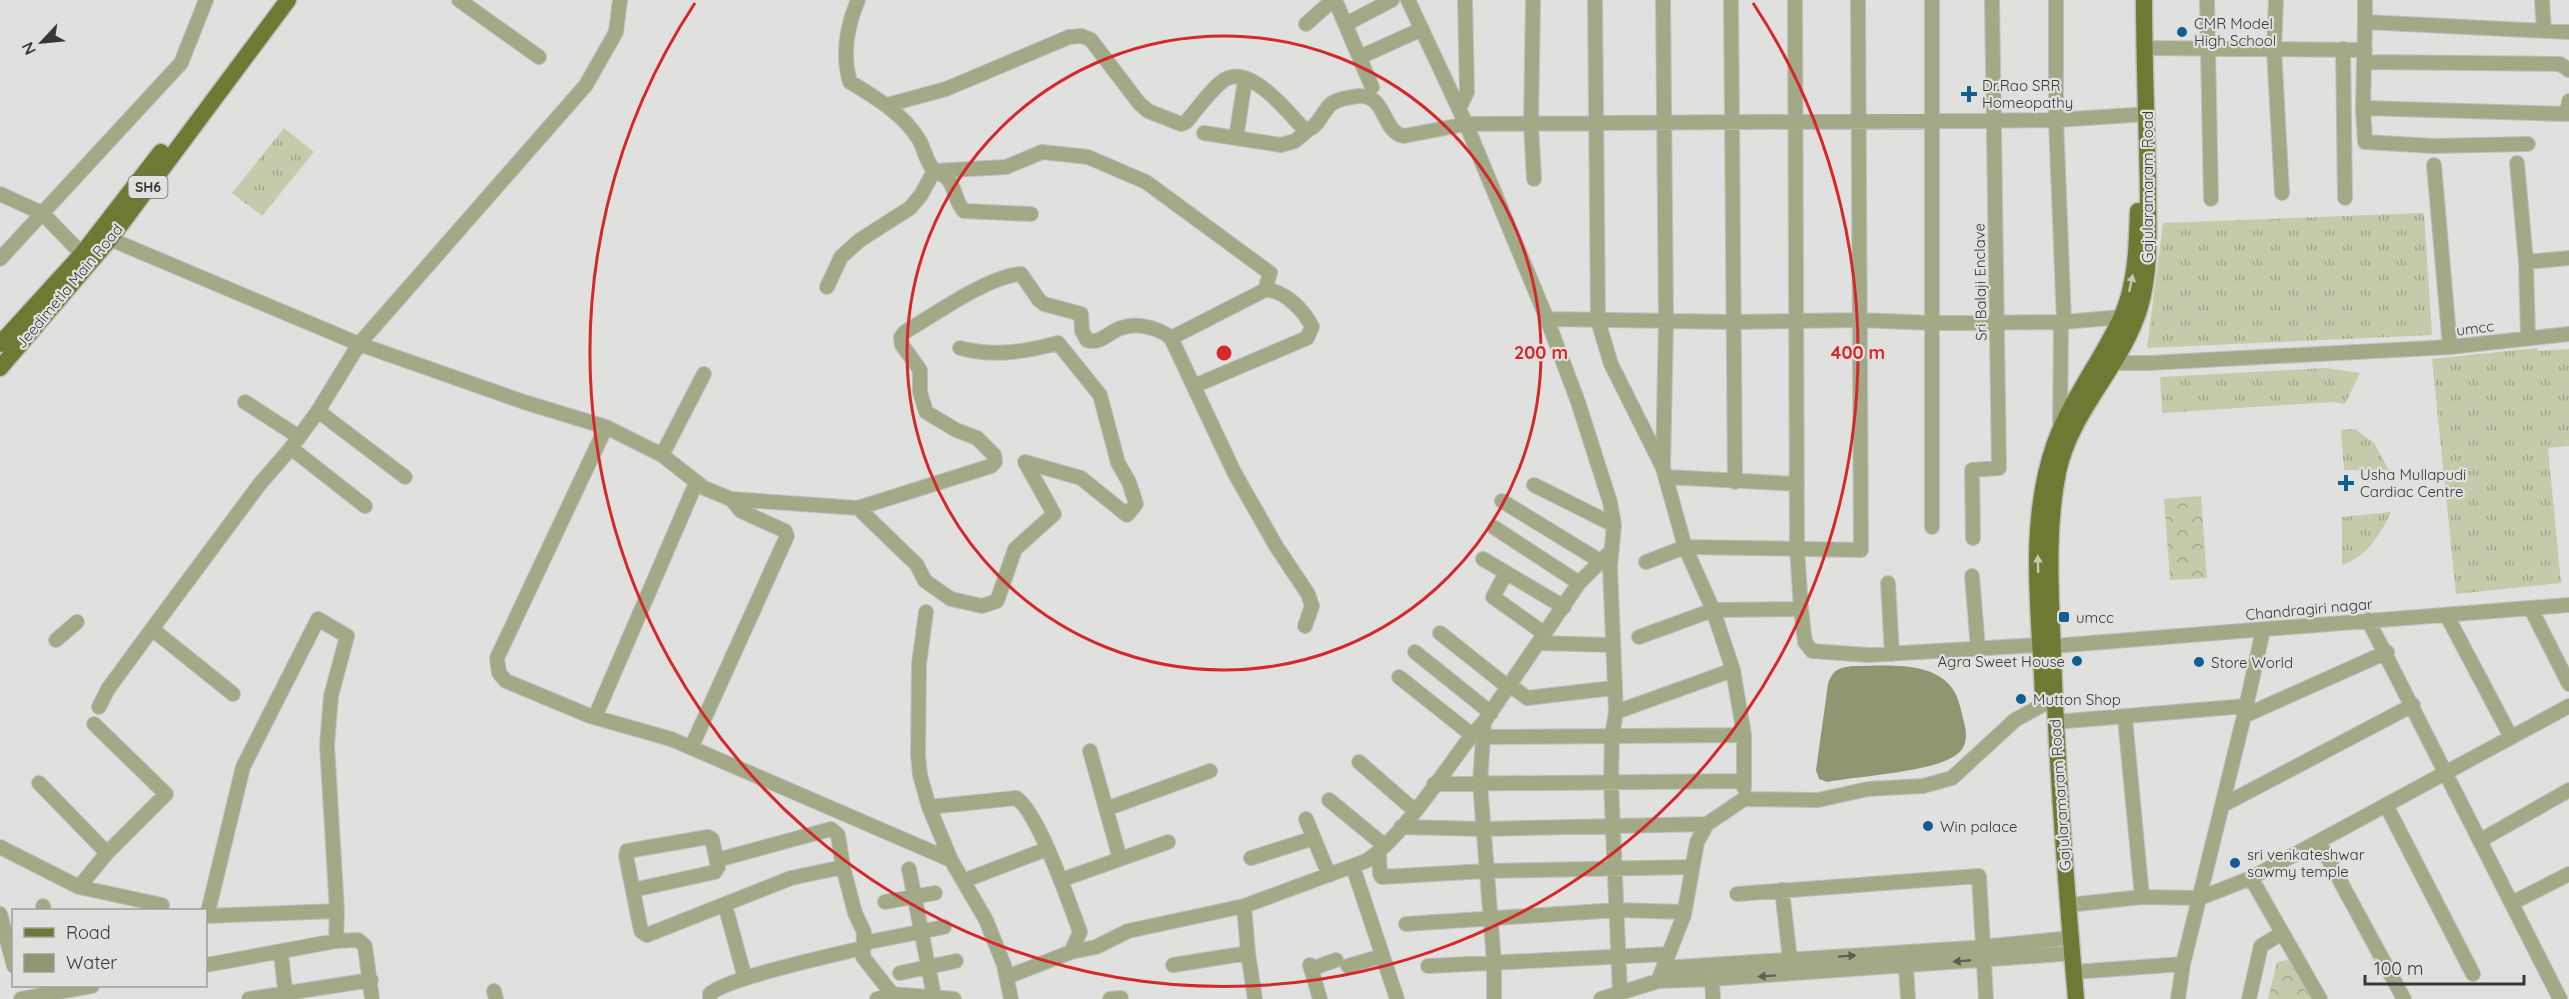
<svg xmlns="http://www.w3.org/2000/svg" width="2569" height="999" font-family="Quicksand,sans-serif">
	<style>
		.grass { fill: url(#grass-tufts) }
		.park { fill: url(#park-crowns) }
		.water { fill: #8e9672 }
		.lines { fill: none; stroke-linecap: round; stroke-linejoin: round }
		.minor-casing { stroke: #bebfbd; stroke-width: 16 }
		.major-casing { stroke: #bebfbd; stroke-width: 19 }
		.minor { stroke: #a2a986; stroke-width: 14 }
		.major { stroke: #6e7a34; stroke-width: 16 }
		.oneway { fill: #c4c7b4 }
		.oneway2 { fill: #5d6053 }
		.ring { fill: none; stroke: #d62828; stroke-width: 3 }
		.poi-dot { fill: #125d91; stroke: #e0e1de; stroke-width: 2 }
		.labels { text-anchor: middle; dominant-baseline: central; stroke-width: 4.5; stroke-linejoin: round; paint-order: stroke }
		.shield { fill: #e0e1de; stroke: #6a6b69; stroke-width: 1.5 }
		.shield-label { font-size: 14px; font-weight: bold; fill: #383837 }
		.poi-label { font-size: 15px; fill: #383837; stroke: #e0e1de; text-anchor: start }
		.street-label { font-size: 15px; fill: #383837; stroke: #e0e1de }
		.centre { fill: #d62828; stroke: #e0e1de; stroke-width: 3 }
		.ring-label { font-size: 18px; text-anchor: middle; font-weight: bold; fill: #d62828; stroke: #e0e1de; stroke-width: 4.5; stroke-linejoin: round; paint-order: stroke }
	</style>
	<defs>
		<pattern id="grass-tufts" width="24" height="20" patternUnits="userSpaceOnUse" patternTransform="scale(1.5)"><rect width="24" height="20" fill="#c4cbab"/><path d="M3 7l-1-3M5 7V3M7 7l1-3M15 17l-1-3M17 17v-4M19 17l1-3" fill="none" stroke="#a0a68c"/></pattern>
		<pattern id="park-crowns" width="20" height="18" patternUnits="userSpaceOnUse" patternTransform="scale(1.5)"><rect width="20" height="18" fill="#c4cbab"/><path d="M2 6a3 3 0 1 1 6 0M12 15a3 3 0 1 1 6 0" fill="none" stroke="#a0a68c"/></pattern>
	</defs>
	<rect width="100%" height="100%" fill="#e0e1de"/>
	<!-- grass -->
	<path class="grass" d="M284,128l30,24 -52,64 -30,-23z
		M2424,213l8,122 -285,13 16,-125z
		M2537,348l1,3 31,-2v97l-21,2 13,135 -105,11 -24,-235z
		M2326,368l34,5 -15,31 -13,-2 -170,11 -2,-36z
		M2355,429l19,14 15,27h-45l-3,-40z
		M2391,512c-11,23 -24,45 -49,53v-48z"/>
	<!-- park -->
	<path class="park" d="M2201,496l6,82 -37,2 -6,-81z
		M2291,959l24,40h-47l9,-37z"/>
	<!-- water -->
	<path class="water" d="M1853,666c31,0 79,-6 99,22 7,9 9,23 12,34 3,12 4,25 -8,33 -22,17 -98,21 -129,27l-8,-3 -3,-9 12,-86c5,-15 11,-16 25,-18z"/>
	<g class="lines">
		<defs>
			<path id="minor" d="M459,0l80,57
				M858,0c-11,26 -16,55 -8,82 26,16 52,31 68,56 6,9 9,27 17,33 4,3 9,4 12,7 9,10 8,24 17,33l67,3
				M1335,0l37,87
				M1408,0l58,124 81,195 31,83 32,100 4,23 -4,42 6,145 -4,24 -1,47 9,210
				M1533,0l-2,125 3,54
				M1595,0l3,321 13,43 52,104 22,79 28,63 20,60 -117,42
				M1731,0l4,482
				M2056,0v120l8,202
				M2207,0l4,199
				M2276,0l-2,49 8,144
				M2365,0v22
				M2542,0l2,31
				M1306,24l27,-24
				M1346,24l46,-24
				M2145,48l220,2
				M2343,49l2,149
				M1360,57l62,-28
				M2365,62l195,2 9,6
				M887,105l59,-16 123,-52 13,-1 9,4 48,63 9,8 33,13 5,-2c10,-11 29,-39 42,-44 25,-10 60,34 74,49l6,3c11,-5 14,-17 22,-25 5,-5 15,-7 22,-8 36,-8 28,35 52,39l62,-12 590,-4 92,-6
				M2363,108l204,6 2,-13
				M1459,109l8,-17 -2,-92
				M1204,133l77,12 14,-4 13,-11
				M1236,138l9,-58
				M2528,144l-95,2 -68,-4 -2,-34 2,-86 204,10
				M2517,163l9,99 2,76
				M2434,165l16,182
				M0,194l42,19 40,41
				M110,239l249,105 165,58 82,25 56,28 42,33 27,11 127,9 59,57 8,16 26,18 31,7 15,-5 18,-52 39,-35 -29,-52 56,16 46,37 9,-11 -7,-22 -11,-19 -18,-68 -42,-52c-34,9 -64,14 -98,5
				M0,259l181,-196 25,-63
				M2526,262l43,-4
				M827,287l14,-30 19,-17 50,-32 11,-13 13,-24 72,-4 36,-15 46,5 58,25 124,91 -5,17
				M1547,319l187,3 126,-2 72,3 132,-1 57,-5
				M1171,338l94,-48c18,-1 40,21 47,37l-5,11 -113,48
				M2105,363h44l301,-16 119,-13
				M245,402l54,35
				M318,411l87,66
				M606,427l-109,231 2,15 7,8 84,35 81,23 280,121
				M2060,431l1,-109
				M291,448l74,58
				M662,455l42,-81
				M1663,466l3,-145 -3,-321
				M1666,477l131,7
				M1534,485l80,40
				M1502,501l98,60
				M858,508l133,-42 4,-4 -1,-7 -17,-17 -21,-8 -30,-18 -6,-20v-22l-18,-25 -1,-8 4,-5c29,-17 83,-56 116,-58l18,26 5,4 37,10 1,17 5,9c13,5 23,-9 34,-12 16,-6 38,0 50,10l63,134 42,74 32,48 4,12 -7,20
				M1932,527v-527
				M1495,528l84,55
				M1973,538l-1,-68 27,-2 -7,-468
				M1483,559l81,48
				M1646,562l39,-15 176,3 -3,-550
				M1506,573l-13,24 52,37
				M1972,576l6,73
				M1888,583l4,71
				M1801,609l4,33 7,9 56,4 171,-10
				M2531,609l38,75
				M926,612l-7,52 -1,91 2,20 9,32 22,53 35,60 18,45 7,34
				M2447,616l64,121
				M2368,620l192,379
				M152,629l81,65
				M1440,633l68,54
				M1639,637l74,-27 88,-1 -4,-61 -2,-548
				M56,640l21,-18
				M1539,643l72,2
				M2053,646l516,-41
				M1415,652l76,61
				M1733,670l11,65v53
				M1399,677l73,58
				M1510,685l17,13 86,-10
				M99,707l9,-18 44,-60 107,-144 32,-37 27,-37 41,-67 227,-259 30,-53 4,-32
				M2244,716l143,-64
				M595,717l101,-234
				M2125,718l17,179
				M2055,722l191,-16
				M1483,737l261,-2
				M691,748l96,-212 -2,-5 -44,-20 -10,-12
				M1090,751l30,108
				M1359,762l55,48
				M39,783l68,70
				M1434,784l310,-3
				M1329,800l56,46
				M2223,805l190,-100
				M2386,805l87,169
				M929,807l87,-9c22,13 54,107 64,134l-9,20 -64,25
				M1106,809l104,-38
				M1306,819l23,56
				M1401,827l82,2 224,-5
				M2481,840l88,-50
				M2319,842l85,157
				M0,847l79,40 83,18
				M1379,852l1,22 2,3 104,-6 206,-4
				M1251,858l63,-20
				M717,860l114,-31 7,6 5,32
				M1353,867l44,132
				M909,869l25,127
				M2251,878l69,121
				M1061,880l107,-38
				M963,881l84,-32
				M79,887l28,-34 59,-59 -72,-70
				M633,890l82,-18 3,-5 -6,-28 -4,-2 -81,14 -1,5 15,75 6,4 144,-57 52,-11 12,46 9,19 -1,25 29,37
				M1782,890l9,79
				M1737,894l242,-18 7,123
				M885,902l50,-9
				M2512,903l57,-29
				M725,905l20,73
				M2068,905l74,-8 58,1 51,-20 318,-172
				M43,906l1,4
				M1244,906l4,47 7,46
				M0,914l14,52
				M206,916l131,-5
				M207,916l36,-149 75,-148 29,17 -16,60 -4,49 10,166 -1,30
				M1406,924l211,-14 67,2
				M864,943l80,-16
				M1071,952l25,-5 32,-16 116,-25 122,-45c35,-22 79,-91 106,-126l12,-13
				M281,953l5,46
				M206,965l130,-24 22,-1 7,6 7,53
				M1173,965l75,-12
				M1310,965l10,34
				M1348,966l34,-10
				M1428,966l241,-12
				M1906,966l2,33
				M1663,968l307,-20 91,-9
				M1311,969l25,-9
				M2074,972l109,-8
				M900,973l56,-12
				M1712,979l1,20
				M1658,981l54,-2 350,-25
				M494,991l2,8
				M21,999l71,-13
				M249,999l122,-19
				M710,999v-5c16,-16 124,-39 152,-46
				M877,999l15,-5 62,5
				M1110,999l11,-1
				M1494,999v-37l-14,-179 4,-61 95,-139 33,-33
				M1601,999l57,-18 26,-66 13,-73 10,-18 37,-25 74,1 50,-11 55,-3 29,-8 63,-58 29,-16
				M2178,999l5,-35 61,-248 19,-86
				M2249,999l12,-53 21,-13"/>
			<path id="major" d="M0,344l82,-90 79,-102
				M0,368l110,-129 178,-239
				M2043,696c-3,-83 -17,-172 12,-253 16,-44 46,-82 66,-125 15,-33 16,-71 17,-107
				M2076,999c-10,-114 -19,-228 -23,-343 -2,-61 -7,-124 5,-184 13,-62 64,-105 82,-165 11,-38 8,-78 8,-117 -1,-63 -4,-127 -4,-190"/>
		</defs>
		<!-- minor casing -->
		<use href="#minor" class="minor-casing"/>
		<!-- major casing -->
		<use href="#major" class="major-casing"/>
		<!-- minor -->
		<use href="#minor" class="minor"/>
		<!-- major -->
		<use href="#major" class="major"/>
	</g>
	<!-- one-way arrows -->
	<defs><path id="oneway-solid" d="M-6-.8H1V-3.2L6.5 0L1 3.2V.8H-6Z" transform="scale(1.5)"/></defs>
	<g class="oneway">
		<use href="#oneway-solid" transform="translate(2131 283) rotate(-78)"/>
		<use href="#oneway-solid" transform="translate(2038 564) rotate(-91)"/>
	</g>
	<g class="oneway2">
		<use href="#oneway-solid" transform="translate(1847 956) rotate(-4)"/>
		<use href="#oneway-solid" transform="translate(1962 961) rotate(175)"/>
		<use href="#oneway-solid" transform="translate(1767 976) rotate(176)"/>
	</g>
	<!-- distance rings -->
	<g class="ring">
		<circle cx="1224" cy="353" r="317"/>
		<path d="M1753 3A634 634 0 1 1 695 3"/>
	</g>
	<!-- markers -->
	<g class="poi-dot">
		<circle cx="2182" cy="32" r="6"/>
		<path d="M1966 85h6v6h6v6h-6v6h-6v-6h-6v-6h6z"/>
		<path d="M2343 474h6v6h6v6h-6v6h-6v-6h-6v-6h6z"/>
		<rect x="2058" y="611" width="12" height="12" rx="3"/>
		<circle cx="2077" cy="661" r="6"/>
		<circle cx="2199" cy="662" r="6"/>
		<circle cx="2021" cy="699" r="6"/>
		<circle cx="1928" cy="826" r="6"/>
		<circle cx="2235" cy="863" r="6"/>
	</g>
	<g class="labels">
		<!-- shield labels -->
		<rect class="shield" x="128.5" y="176" width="39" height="22" rx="4.5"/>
		<g class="shield-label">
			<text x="148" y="187">SH6</text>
		</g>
		<!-- poi labels -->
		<g class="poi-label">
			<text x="2194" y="23">CMR Model<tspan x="2194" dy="17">High School</tspan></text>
			<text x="1982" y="85">Dr.Rao SRR<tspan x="1982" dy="17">Homeopathy</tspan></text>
			<text x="2360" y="474">Usha Mullapudi<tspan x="2360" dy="17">Cardiac Centre</tspan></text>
			<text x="2076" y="617">umcc</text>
			<text x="2065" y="661" text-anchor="end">Agra Sweet House</text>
			<text x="2211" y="662">Store World</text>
			<text x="2033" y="699">Mutton Shop</text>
			<text x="1940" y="826">Win palace</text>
			<text x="2247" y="854">sri venkateshwar<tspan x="2247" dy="17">sawmy temple</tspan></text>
		</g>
		<!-- street labels -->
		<g class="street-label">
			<text transform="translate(2147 187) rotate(-90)">Gajularamaram Road</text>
			<text transform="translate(1980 282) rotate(-91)">Sri Balaji Enclave</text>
			<text transform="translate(69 286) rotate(-50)">Jeedimetla Main Road</text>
			<text transform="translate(2475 328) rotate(-7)">umcc</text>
			<text transform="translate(2309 609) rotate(-5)">Chandragiri nagar</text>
			<text transform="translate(2060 795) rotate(-94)">Gajularamaram Road</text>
		</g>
	</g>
	<circle cx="1224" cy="353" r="9" class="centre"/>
	<g class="ring-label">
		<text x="1541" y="359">200 m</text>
		<text x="1858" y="359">400 m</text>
	</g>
	<!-- legend -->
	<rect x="12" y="909" width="195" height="78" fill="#e0e1de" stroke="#9d9d9b" stroke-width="1.5"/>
	<rect x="24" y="928" width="30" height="9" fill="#6e7a34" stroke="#9d9d9b" stroke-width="1.5"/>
	<text x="66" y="939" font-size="18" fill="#383837">Road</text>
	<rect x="24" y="954" width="30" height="18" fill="#8e9672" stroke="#9d9d9b" stroke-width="1.5"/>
	<text x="66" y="969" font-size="18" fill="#383837">Water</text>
	<!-- north arrow -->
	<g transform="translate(42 42) rotate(244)" stroke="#e0e1de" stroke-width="4.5" paint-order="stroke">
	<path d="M0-4.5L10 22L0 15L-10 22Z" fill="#383837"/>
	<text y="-9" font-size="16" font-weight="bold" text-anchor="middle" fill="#383837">N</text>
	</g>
	<!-- scale -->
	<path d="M2365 975v9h159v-9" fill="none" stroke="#383837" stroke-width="3"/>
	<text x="2374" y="975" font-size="18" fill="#383837" stroke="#e0e1de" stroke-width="4.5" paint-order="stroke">100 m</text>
</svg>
